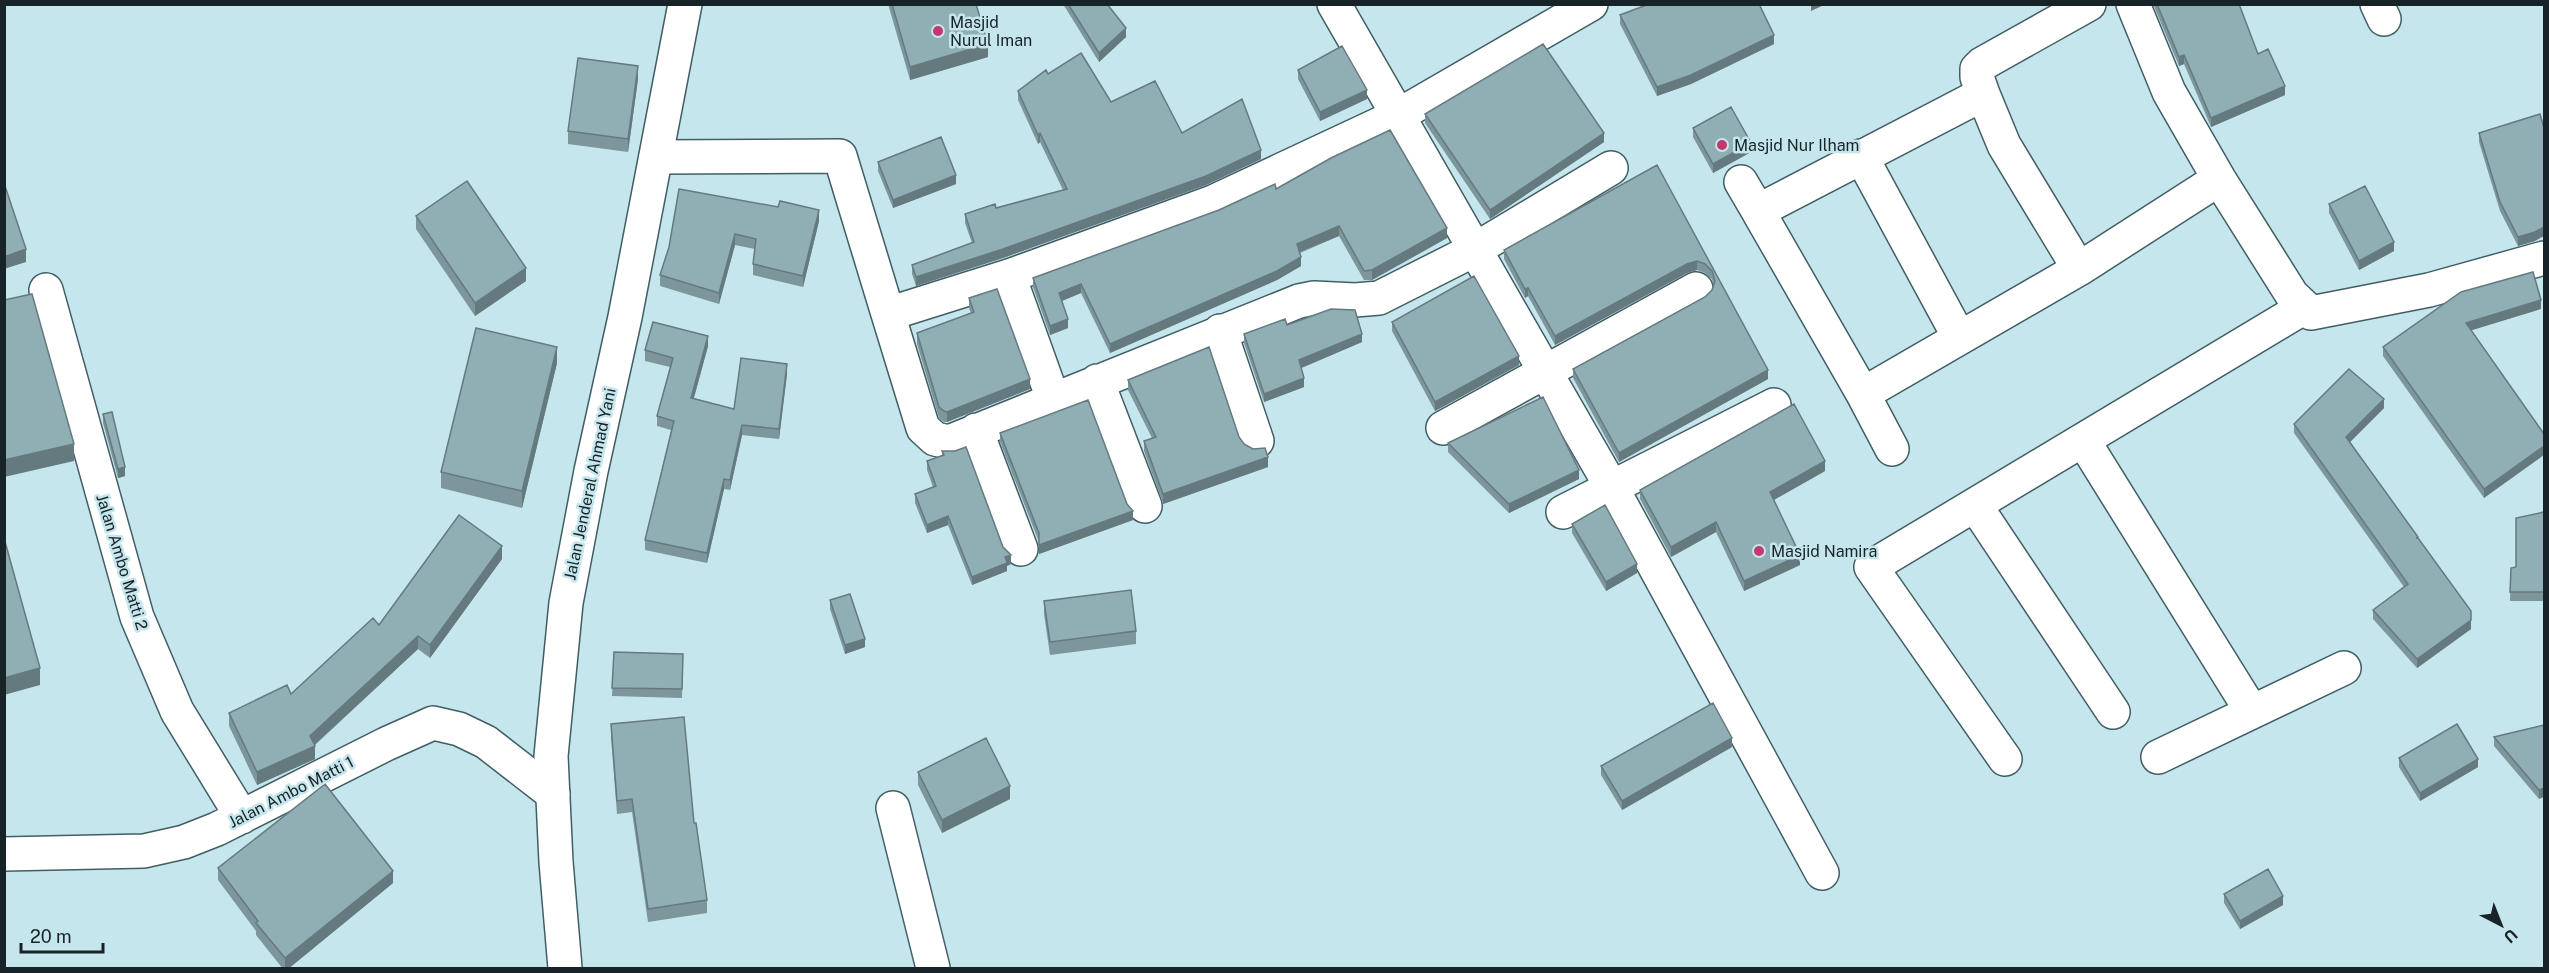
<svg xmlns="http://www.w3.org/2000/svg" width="2549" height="973" font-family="'Public Sans',sans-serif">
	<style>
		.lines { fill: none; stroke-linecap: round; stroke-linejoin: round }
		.minor-casing { stroke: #415e64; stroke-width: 36 }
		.highway-casing { stroke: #415e64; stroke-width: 36 }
		.minor { stroke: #fff; stroke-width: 33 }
		.highway { stroke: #fff; stroke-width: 33 }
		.wall { fill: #7c969c }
		.shaded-wall { fill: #657a7f }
		.building { fill: #90afb5; stroke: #657a7f; stroke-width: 1.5 }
		.poi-dot { fill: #c3386d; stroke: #c5e6ec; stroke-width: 2 }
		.labels { text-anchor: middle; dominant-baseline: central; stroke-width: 5; stroke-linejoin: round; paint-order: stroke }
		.poi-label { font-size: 16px; fill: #172326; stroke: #c5e6ec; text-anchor: start }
		.street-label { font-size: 16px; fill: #172326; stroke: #c5e6ec }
	</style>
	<rect width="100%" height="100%" fill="#c5e6ec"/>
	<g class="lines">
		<defs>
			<path id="minor" d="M1334,4l278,484 210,385
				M2133,4l36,88 50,87 73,116 19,18 118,-23 115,-32
				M2377,4l7,15
				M1983,94l21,51 75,124
				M1861,156l98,181
				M656,157l184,-1 48,158 121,-38 204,-74 186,-87 192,-111
				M1741,182l17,29 225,-117 -6,-17v-8l5,-5 107,-60
				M1758,211l105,183 216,-125 140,-90
				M1009,276l44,123
				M46,290l91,327 40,94 65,106
				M888,314l35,114 12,11 14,3 350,-141 15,-3 41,2 24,-2 97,-49 135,-81
				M1220,331l37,110
				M1097,381l48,125
				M1863,394l29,55
				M1443,428l253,-139
				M976,430l45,119
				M2083,440l169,272
				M1975,505l138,207
				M1563,512l211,-107
				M2158,757l186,-89
				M2005,759l-134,-192 432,-259
				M893,808l40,160
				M4,854l140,-3 40,-9 33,-13 169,-85 47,-21 26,6 27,13 67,52"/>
			<path id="highway" d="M565,968l-9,-106 -5,-106 15,-153 25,-132 34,-154 60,-313"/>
		</defs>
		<!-- minor casing -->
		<use href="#minor" class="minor-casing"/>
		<!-- highway casing -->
		<use href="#highway" class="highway-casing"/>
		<!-- minor -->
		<use href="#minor" class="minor"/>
		<!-- highway -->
		<use href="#highway" class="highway"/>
	</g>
	<!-- wall -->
	<path class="wall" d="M888,4h88l12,53 -78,23z
		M1063,4h44l19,33 -27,25z
		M2153,4h86l19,50 27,41 -74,32 -27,-63 -5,2z
		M1620,15l154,29 -83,40 -34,12 -37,-72z
		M1298,70l69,29 -47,22 -22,-42z
		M1048,74l134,59 79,26 -55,26 -203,73 -87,28 -4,-12v-9l60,-22 -7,-20v-9l31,-6 67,-18 -23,-48 -2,2 -20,-44v-9z
		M638,79l-10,73 -60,-8v-13z
		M1425,114l179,28 -114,77 -65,-96z
		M1693,128l58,24 -38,21 -20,-36z
		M2479,133l56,108 -17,5 -18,-35 -21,-69z
		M878,162l78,22 -63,24 -15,-37z
		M1657,165l111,214 -149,83 -46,-84v-9l132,-72 7,-7 1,-5 -1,-6 -7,-6 -8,-3 -10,3 -132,72 -27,-49 -3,2 -21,-39v-9z
		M679,189l140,32 -16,66 -50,-12v-11l2,-15 -20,-4 -16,59 -59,-18v-11l9,-28z
		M1276,189l171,49 -75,42h-8l-25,-44 -39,17 1,13 -24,14 -167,73 -29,-60 -19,8 6,27 -18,7 -17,-48v-9z
		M2329,204l65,47 -35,19 -30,-57z
		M416,216l110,65 -51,35 -59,-87z
		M969,298l61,91 -83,33h-3l-5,-4 -22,-74v-11l54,-20 -2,-5z
		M2541,309l-70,21 73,104 -60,64 -101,-142v-9z
		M1392,322l127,43 -84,46 -43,-80z
		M1287,325l75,17 -61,26 3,19 -40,15 -20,-59v-9z
		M708,346l-14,52 40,11 53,-35 -8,65 -37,-4 -12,55 -6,-1 -17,74 -62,-13v-10l26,-110 -14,-4v-10l13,-49 -25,-6v-11z
		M557,363l-35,145 -81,-20v-16z
		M1128,380l111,57 5,7 24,23 -105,37 -19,-53v-10l8,-3 -24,-48z
		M2384,408l-34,34 68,96 53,91 -54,39 -44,-49v-9l31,-23 -110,-154v-9z
		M103,414l22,62 -7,2 -15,-55z
		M1000,433l133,87 -94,34v-12l-39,-100z
		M1448,443l131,36 -70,34 -61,-61z
		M942,451l69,113 -4,2v5l-35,14 -24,-60 -21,8 -12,-30v-9l18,-7 -6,-17v-9l15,-6z
		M1825,471l-51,29 26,65 -56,26 -28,-59 -45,25 -31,-58v-9z
		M2544,512v89h-34l1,-33 5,-1z
		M1572,524l65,49 -31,18 -34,-58z
		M502,559l-72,99 -12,-9 -103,96v14l-58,26 -28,-59v-13l62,-19 88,-69z
		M830,600l35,47 -20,7 -15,-45z
		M1044,601l92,30v13l-86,11 -6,-41z
		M614,652l69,2 -1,44 -70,-2z
		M611,724l83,99 13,77v13l-59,9 -16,-110 -15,2 -6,-77z
		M2544,725l-5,74 -45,-53v-9z
		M1732,747l-110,63 -21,-35v-9z
		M2399,758l79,9 -58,34 -21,-34z
		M918,772l92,27 -68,34 -24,-48z
		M218,868l175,15 -105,86h-5l-27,-34v-4l-38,-51z
		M2224,894l59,11 -43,24 -16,-26z"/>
	<!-- shaded-wall -->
	<path class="shaded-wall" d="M1811,4h15l-15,7z
		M1126,28v9l-27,25v-9z
		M1774,35v9l-83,40 -34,12v-9z
		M988,44v13l-78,23v-13z
		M2184,55v9l-5,2v-9z
		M638,66v13l-10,73v-13z
		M2285,86v9l-74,32v-9z
		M1367,90v9l-47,22v-9z
		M1040,133v9l-2,2v-9z
		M1604,133v9l-114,77v-9z
		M1751,143v9l-38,21v-9z
		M1261,150v9l-55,26 -203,73 -87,28v-9z
		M956,175v9l-63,24v-8z
		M819,210v11l-16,66v-11z
		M1339,226v10l-42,17v-9z
		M2544,227v9l-9,5 -17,5v-9z
		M1447,228v10l-75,42v-10z
		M735,234v11l-16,59v-11z
		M2394,242v9l-35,19v-9z
		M26,249v13l-22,7v-12z
		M1301,257v9l-24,14 -167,73v-9z
		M1697,261v9l-10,3 -132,72v-9l132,-72z
		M526,268v13l-51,35v-13z
		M1081,284v9l-22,9v-9z
		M1528,288v8l-3,2v-9z
		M2541,300v9l-75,23v-9z
		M1068,319v9l-18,7v-9z
		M1362,334v8l-63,27v-9z
		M708,336v10l-17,62v-10z
		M557,347v16l-35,145v-17z
		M1519,356v9l-84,46v-9z
		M787,364v10l-8,65v-10z
		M1768,370v9l-149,83v-9z
		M1304,378v9l-40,15v-8z
		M1030,379v10l-83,33v-10z
		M2384,399v9l-38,38v-9z
		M742,425v10l-12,55v-10z
		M74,444v17l-70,16v-17z
		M2544,446v9l-60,43v-9z
		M1268,457v10l-105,37v-10z
		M1825,461v10l-55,31v-10z
		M125,467v9l-7,2v-9z
		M1579,470v9l-70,34v-9z
		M724,479v10l-17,74v-10z
		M1133,511v9l-94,34v-9z
		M948,516v9l-21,8v-8z
		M1716,522v10l-45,25v-10z
		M502,546v13l-72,99v-13z
		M1011,555v9l-4,2v5l-35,14v-8l33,-20z
		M1800,555v10l-56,26v-10z
		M1637,564v9l-31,18v-9z
		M2471,620v9l-54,39v-9z
		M418,636v13l-105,97h2v13l-58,26v-13l53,-36z
		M865,639v8l-20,7v-9z
		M40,668v17l-36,10v-17z
		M1732,738v9l-110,63v-9z
		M2478,759v8l-58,34v-8z
		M1010,786v13l-68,34v-13z
		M2544,788v9l-5,2v-9z
		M393,871v12l-105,86h-3v-11z
		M2283,896v9l-43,24v-8z"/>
	<!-- building -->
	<path class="building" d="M892,4h84l12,40 -78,23z
		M1068,4h39l19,24 -27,25z
		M1649,4h110l15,31 -83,40 -34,12 -37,-72z
		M2157,4h82l19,50 10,-5 17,37 -74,32 -27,-63 -5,2z
		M1543,44l61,89 -114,77 -65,-96z
		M1342,46l25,44 -47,22 -22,-42z
		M1081,53l30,49 44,-21 27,52 60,-34 19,51 -55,26 -203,73 -87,28 -4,-12 62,-23 -9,-28 30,-10 1,4 71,-19 -27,-56 -2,2 -20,-44 28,-21 2,4z
		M578,58l60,8 -10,73 -60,-8z
		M1731,107l20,36 -38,21 -20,-36z
		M2540,114l4,14v99l-9,5 -17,5 -18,-35 -21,-69z
		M1390,130l57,98 -75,42 -8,1 -25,-45 -42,18 4,13 -24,14 -167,73 -29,-60 -22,9 9,26 -18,7 -17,-48 186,-68 56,-26 1,5 55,-31z
		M941,137l15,38 -63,25 -15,-38z
		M1657,165l111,205 -149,83 -46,-84 132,-72 7,-7 3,-9 -3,-10 -7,-7 -8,-3 -10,3 -132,72 -27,-48 -3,1 -21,-39z
		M467,181l59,87 -51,35 -59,-87z
		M4,183l22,66 -22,8z
		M2365,186l29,56 -35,19 -30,-57z
		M679,189l99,18 2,-6 39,9 -16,66 -50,-12 3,-25 -21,-5 -16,59 -59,-18 9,-28z
		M2533,272l8,28 -75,23 78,111v12l-60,43 -101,-142 78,-55z
		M1474,276l45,80 -84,46 -43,-80z
		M997,289l33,90 -83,33 -3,-1 -5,-4 -22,-74 57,-21 -5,-14z
		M32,294l42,150 -70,16v-160z
		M1331,309l24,1 7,24 -63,26 5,18 -40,16 -20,-60 41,-15 2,6z
		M653,322l55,14 -17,62 43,11 7,-51 46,6 -8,65 -37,-4 -12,55 -6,-1 -17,74 -62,-13 29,-119 -17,-5 16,-58 -28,-8z
		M476,328l81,19 -35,144 -81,-19z
		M1209,347l30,90 5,7 9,5 12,-1 3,9 -105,37 -19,-53 12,-4 -28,-57z
		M2349,369l35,30 -38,38 72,100 -2,1h2l53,73v9l-54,39 -44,-49 35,-26 -114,-160z
		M1543,397l36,73 -70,34 -61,-61z
		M1088,400l39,104 6,7 -94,34v-12l-39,-100z
		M1794,404l31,57 -55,31 30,63 -56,26 -28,-59 -45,25 -31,-57z
		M112,412l13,55 -7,2 -15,-55z
		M966,447l37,100 8,8 -6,2 2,6 -35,14 -24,-61 -21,9 -12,-31 21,-8 -9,-25 17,-6 -2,-4h13z
		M1605,505l32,59 -31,18 -34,-58z
		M2544,512v80h-34l1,-24 5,-1v-49z
		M459,515l43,31 -72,99 -12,-9 -108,100 5,10 -58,26 -28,-59 58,-28 4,9 82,-76 6,7z
		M4,538l36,130 -36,10z
		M1131,590l5,41 -86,11 -6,-41z
		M850,594l15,45 -20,6 -15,-45z
		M614,652l69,2 -1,35 -70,-1z
		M1713,703l19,35 -110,63 -21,-35z
		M684,717l10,106h2l11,77 -59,9 -16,-110 -15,2 -6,-77z
		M2457,724l21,35 -58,34 -21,-35z
		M2544,725v63l-5,2 -45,-53z
		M986,738l24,48 -68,34 -24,-48z
		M325,784l68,87 -108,87 -29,-35 2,-2 -40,-53z
		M2268,869l15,27 -43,25 -16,-27z"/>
	<!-- markers -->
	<g class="poi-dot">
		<circle cx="938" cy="31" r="6"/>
		<circle cx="1722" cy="145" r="6"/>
		<circle cx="1759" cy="551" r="6"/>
	</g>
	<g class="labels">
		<!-- poi labels -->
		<g class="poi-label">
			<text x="950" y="22">Masjid<tspan x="950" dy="18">Nurul Iman</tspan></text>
			<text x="1734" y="145">Masjid Nur Ilham</text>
			<text x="1771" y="551">Masjid Namira</text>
		</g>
		<!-- street labels -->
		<g class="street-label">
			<text transform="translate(590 484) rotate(-78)">Jalan Jenderal Ahmad Yani</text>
			<text transform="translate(122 562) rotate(73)">Jalan Ambo Matti 2</text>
			<text transform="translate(291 792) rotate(-27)">Jalan Ambo Matti 1</text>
		</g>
	</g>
	<!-- border -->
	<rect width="2549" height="973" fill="none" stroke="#172326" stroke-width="12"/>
	<!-- north arrow -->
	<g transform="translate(2501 925) rotate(138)" stroke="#c5e6ec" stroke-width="4.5" paint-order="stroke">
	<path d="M0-4.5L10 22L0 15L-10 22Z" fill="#172326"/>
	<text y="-9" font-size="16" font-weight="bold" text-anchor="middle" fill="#172326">U</text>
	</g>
	<!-- scale -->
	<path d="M21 943v9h82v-9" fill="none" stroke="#172326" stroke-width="3"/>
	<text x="30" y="943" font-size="18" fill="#172326" stroke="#c5e6ec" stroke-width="4.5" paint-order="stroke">20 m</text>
</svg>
